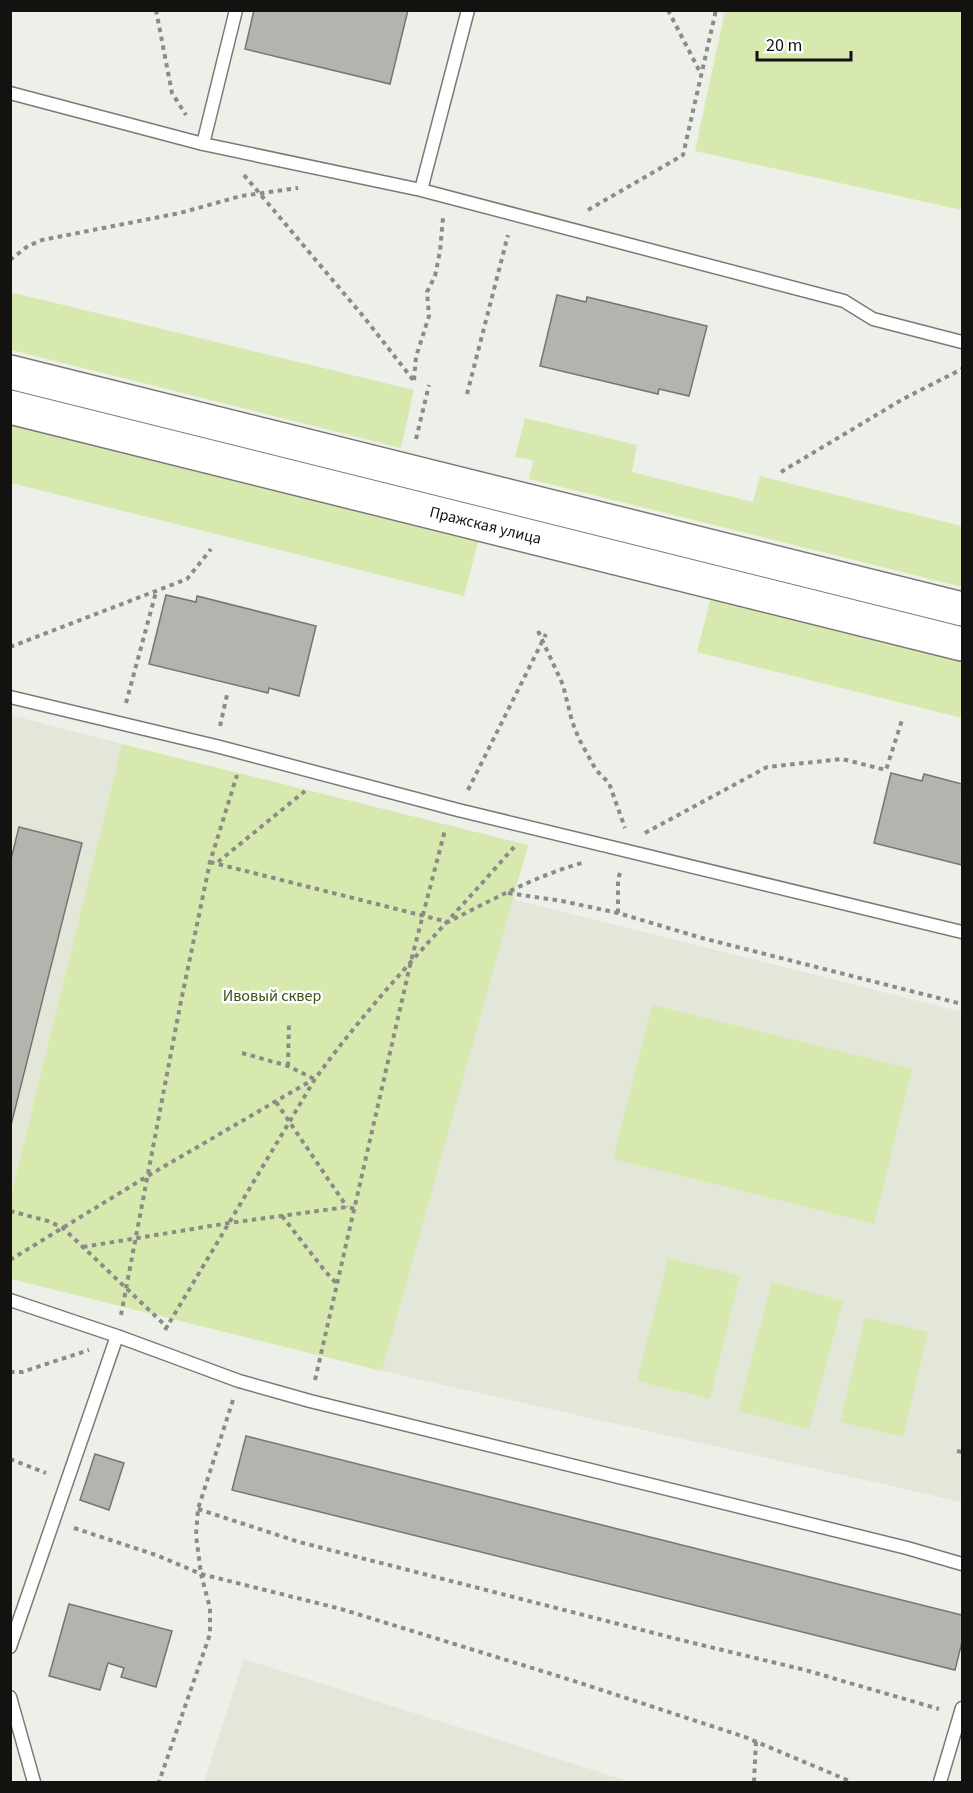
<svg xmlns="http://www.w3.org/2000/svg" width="973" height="1793" font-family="'Source Sans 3',sans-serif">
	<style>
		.built { fill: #e2e7d9 }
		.green { fill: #d8e9b0 }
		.building { fill: #b2b4ae; stroke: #747671; stroke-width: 1.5 }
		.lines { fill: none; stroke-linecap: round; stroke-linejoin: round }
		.lane-casing { stroke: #797b75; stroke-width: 15 }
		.secondary-casing { stroke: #797b75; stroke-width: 36 }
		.path { stroke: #8a8c87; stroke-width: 4; stroke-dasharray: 4.5 4.5; stroke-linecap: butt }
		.lane { stroke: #fff; stroke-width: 12 }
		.secondary { stroke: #fff; stroke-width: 33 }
		.labels { text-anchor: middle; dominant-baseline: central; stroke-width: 5; stroke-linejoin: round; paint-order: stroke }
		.street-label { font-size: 16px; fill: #121311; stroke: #fff }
		.park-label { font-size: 16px; fill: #414f16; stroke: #fff }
	</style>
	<rect width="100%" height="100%" fill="#edefe9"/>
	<!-- built -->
	<path class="built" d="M11,715l111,29 -110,447h-1z
		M512,899l450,113v490l-580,-131z
		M244,1659l387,123h-427z"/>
	<!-- green -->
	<path class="green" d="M725,11h237v199l-267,-59z
		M10,292l404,98 -13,58 -390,-98z
		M525,418l112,27 -5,27 121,30 7,-26 202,50v61l-433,-108 4,-19 -18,-3z
		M11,422l468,116 -15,58 -453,-113z
		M711,597l251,62v59l-265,-66z
		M122,744l406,101 -146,526 -371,-92v-88h1z
		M652,1005l260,64 -38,155 -261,-65z
		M668,1258l72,17 -30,124 -73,-18z
		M772,1282l71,19 -34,128 -71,-18z
		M865,1317l63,15 -25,105 -63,-15z"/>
	<!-- building -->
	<path class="building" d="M254,10h154l-18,74 -145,-35z
		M557,295l29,7 1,-5 120,29 -18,70 -30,-7 -1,5 -118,-28z
		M166,595l30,7 1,-6 119,30 -17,70 -30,-8 -1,5 -119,-29z
		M891,773l31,8 2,-7 38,10v81l-88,-22z
		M19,827l63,16 -72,286v-266z
		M246,1436l716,179v27l-7,28 -723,-180z
		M95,1454l29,9 -15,47 -29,-10z
		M69,1604l103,27 -16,56 -35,-10 3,-9 -16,-5 -8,27 -51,-14z"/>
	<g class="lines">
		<defs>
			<path id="lane" d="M10,93l193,51 218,46 423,111 29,18 89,23
				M203,144l33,-134
				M421,190l47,-180
				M10,697l206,49 242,64 504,122
				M10,1300l107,36 122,45 71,20 597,147 55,16
				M10,1647l107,-311
				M10,1697l24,85
				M940,1782l22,-74"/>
			<g id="secondary">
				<path d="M10,372l952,237"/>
				<path id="s1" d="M10,407l952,237"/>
			</g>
		</defs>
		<!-- lane casing -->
		<use href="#lane" class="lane-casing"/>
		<!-- secondary casing -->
		<use href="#secondary" class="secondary-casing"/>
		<!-- path -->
		<path class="path" d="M156,10l16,83 14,22
			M668,10l33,64
			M244,175l119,141 51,65
			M588,210l95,-55 33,-145
			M10,260l18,-14 14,-6 138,-27 61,-17 57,-8
			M414,380l2,-23 13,-41 -2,-24 8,-16 5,-25 3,-33
			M467,394l41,-159
			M416,439l13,-54
			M781,472l122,-73 59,-30
			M538,631l25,54 9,36 7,18 17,31 13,13 16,45
			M10,647l177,-68 24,-30
			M126,703l30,-111
			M220,726l7,-31
			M468,790l78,-156
			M645,833l122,-66 75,-8 44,11 16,-50
			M210,862l238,60c44,-22 87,-46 134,-59
			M218,862l87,-71
			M508,893l54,8 56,12 84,25 260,66
			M618,913v-34l3,-9
			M242,1053l46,13 26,13
			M288,1066l1,-44
			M276,1102l71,105
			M10,1211l38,10 15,7 105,100
			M282,1216l43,55 12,13
			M83,1247l146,-24 118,-16 8,2
			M10,1260l136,-83 168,-98
			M121,1315l59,-309 30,-144 27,-87
			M165,1330l150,-251c60,-83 132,-155 199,-232
			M10,1372h12l67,-22
			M315,1380l96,-419 34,-131
			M233,1400l-35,109 -2,26 5,39 140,35 230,71 174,57 107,45
			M957,1451l5,1
			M10,1459l36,14
			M198,1509l101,33 382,98 124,30 134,39
			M74,1528l82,27 45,19 9,34v26l-51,148
			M754,1782l2,-41"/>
		<!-- lane -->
		<use href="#lane" class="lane"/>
		<!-- secondary -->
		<use href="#secondary" class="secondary"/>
	</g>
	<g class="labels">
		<!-- street labels -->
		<g class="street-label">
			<text stroke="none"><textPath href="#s1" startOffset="490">Пражская улица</textPath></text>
		</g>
		<!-- park labels -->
		<g class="park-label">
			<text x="272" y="996">Ивовый сквер</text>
		</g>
	</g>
	<!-- border -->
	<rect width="973" height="1793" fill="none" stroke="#121311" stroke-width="24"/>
	<!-- scale -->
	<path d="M757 51v9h94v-9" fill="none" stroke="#121311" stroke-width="3"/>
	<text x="766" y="51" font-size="18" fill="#121311" stroke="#ffffff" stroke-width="4.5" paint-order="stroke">20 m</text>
</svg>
